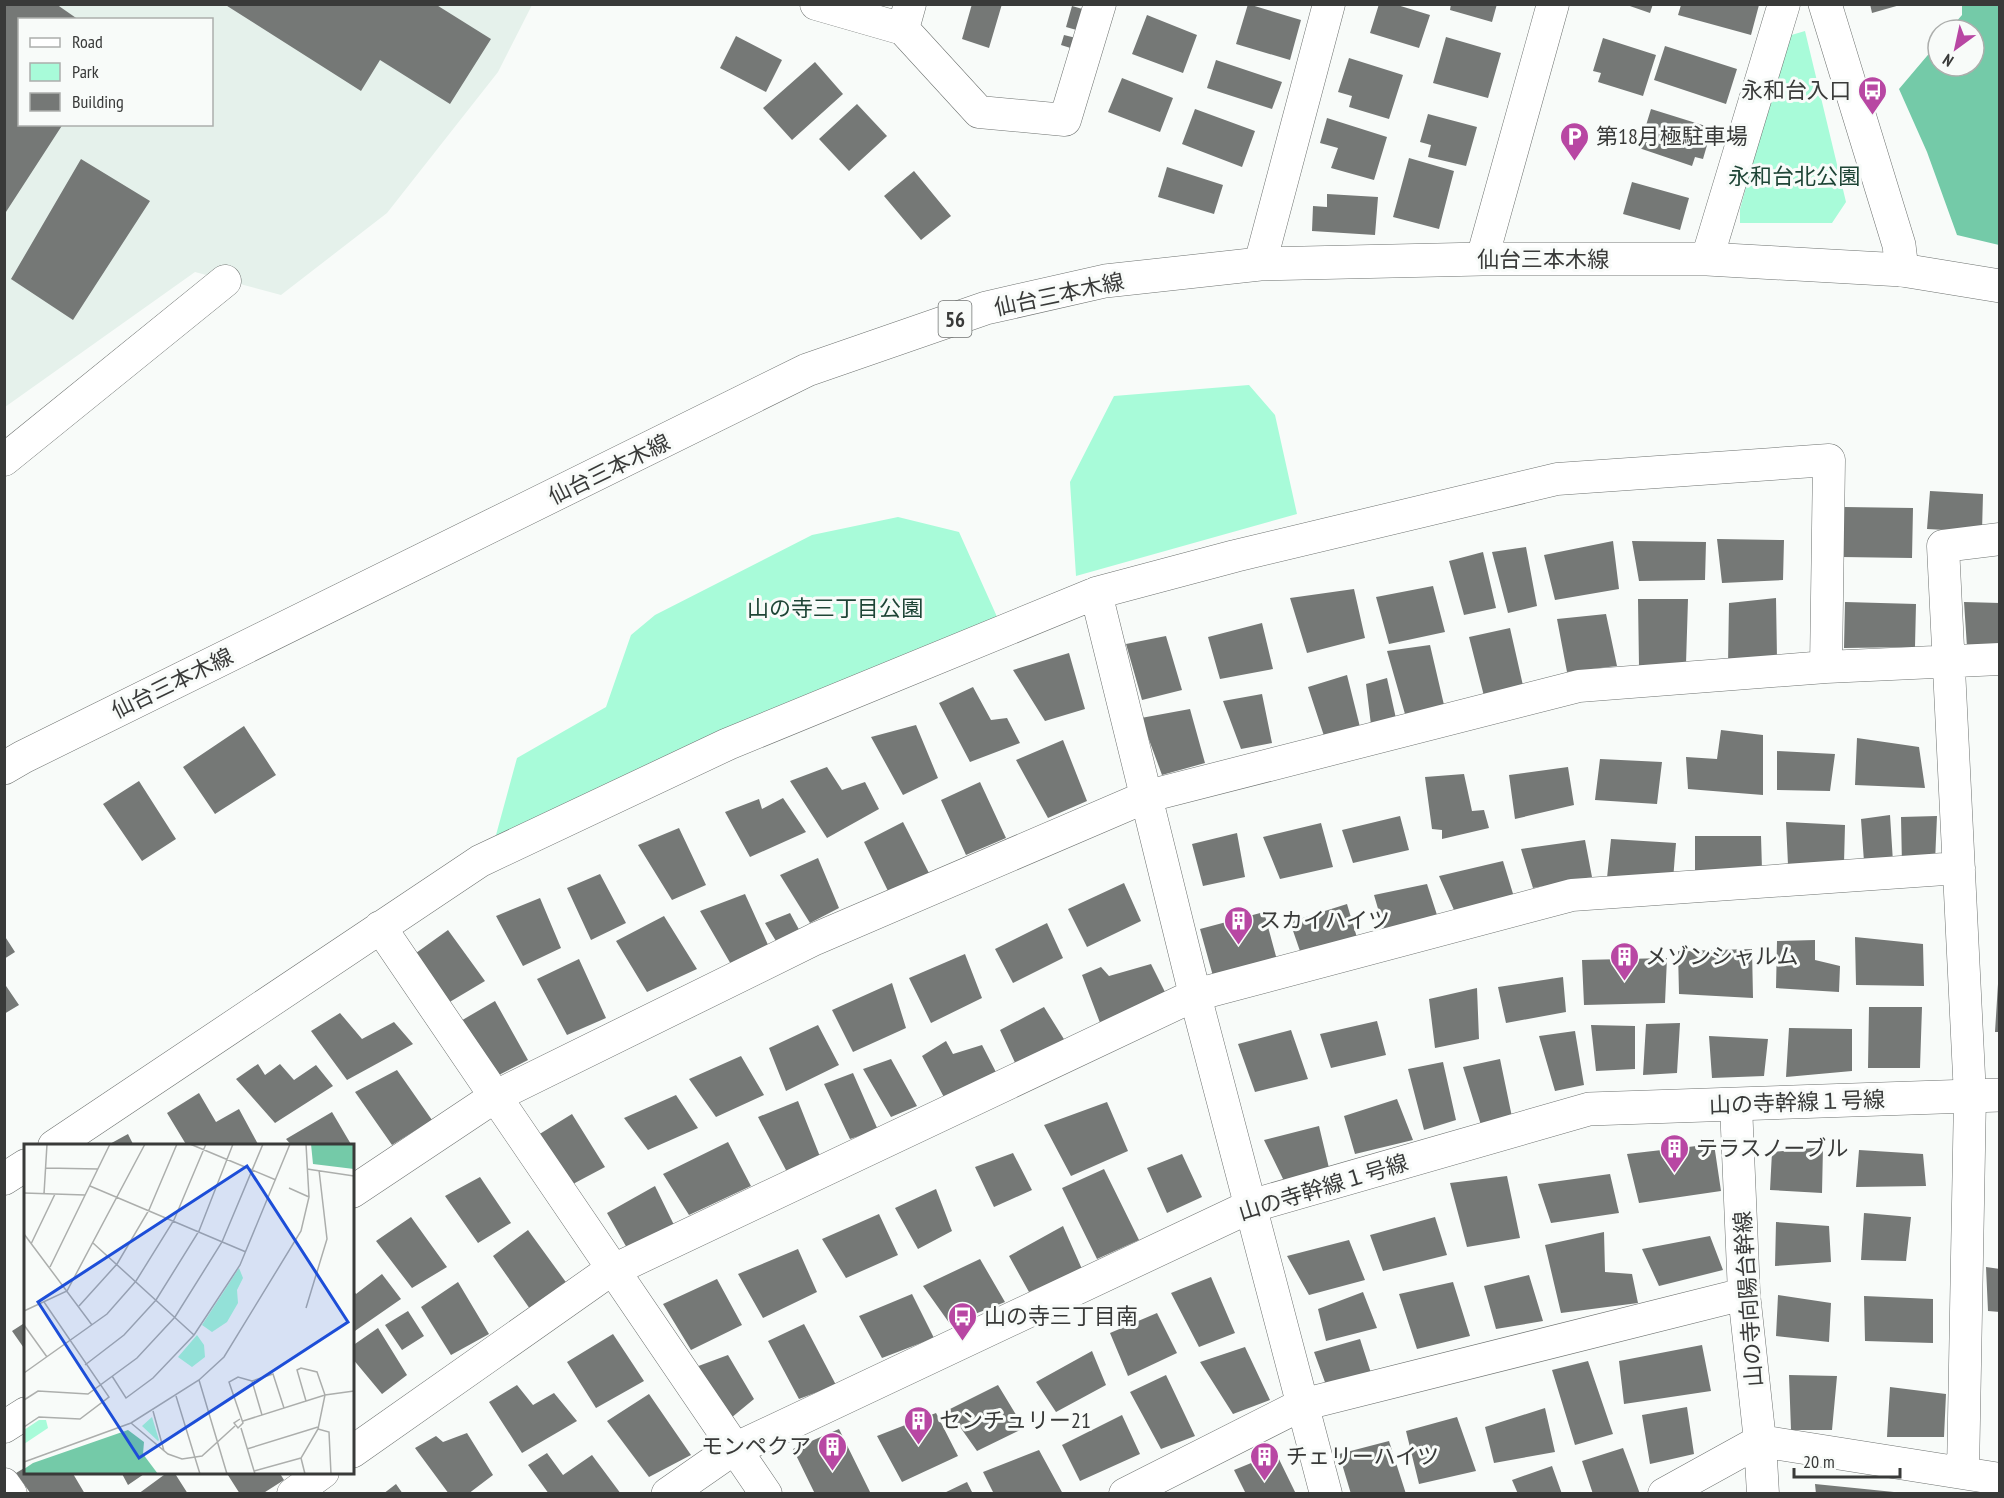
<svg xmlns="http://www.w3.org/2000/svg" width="2004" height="1498" font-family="'PT Sans Narrow','Noto Sans JP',sans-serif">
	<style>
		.built { fill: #e5f1eb; fill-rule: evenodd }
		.green { fill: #a8fbd9 }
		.forest { fill: #74caa8 }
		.building { fill: #757876 }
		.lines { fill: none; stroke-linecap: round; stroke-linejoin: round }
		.street-casing { stroke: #6e7270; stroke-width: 33 }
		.secondary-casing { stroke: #6e7270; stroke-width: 34 }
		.primary-casing { stroke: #6e7270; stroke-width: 34 }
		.street { stroke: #fff; stroke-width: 32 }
		.secondary { stroke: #fff; stroke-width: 33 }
		.primary { stroke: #fff; stroke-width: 33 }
		.labels { text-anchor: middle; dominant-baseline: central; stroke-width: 6; stroke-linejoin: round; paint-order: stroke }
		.shield { fill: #f8fbf9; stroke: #727473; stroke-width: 1.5 }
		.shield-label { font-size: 21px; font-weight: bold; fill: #393a39 }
		.poi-label { font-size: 22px; fill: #393a39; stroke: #f8fbf9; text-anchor: start }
		.park-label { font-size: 22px; fill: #1e4536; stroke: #f8fbf9 }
		.street-label { font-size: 22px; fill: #393a39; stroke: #f8fbf9 }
		.inset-road { fill: none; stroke: #acaeac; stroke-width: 1.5 }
		.view { fill: #1d4ed8; fill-opacity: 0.15; stroke: #1d4ed8; stroke-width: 3 }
		.inset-edge { fill: none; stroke: #393a39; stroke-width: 3 }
	</style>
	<rect width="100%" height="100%" fill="#f8fbf9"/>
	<!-- built -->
	<path class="built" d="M5,5h527l-34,67 -111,141 -106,82 -86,-23 -190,135zM20,20h192v104h-192z"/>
	<!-- green -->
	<path class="green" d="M1805,31l41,171 -14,21h-92v-14l48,-173z
		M1249,385l26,30 22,99 -221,62 -6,-94 44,-86z
		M898,517l61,15 39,87 -505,227 24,-88 89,-51 25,-72 24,-20 157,-80z"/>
	<!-- forest -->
	<path class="forest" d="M1962,5h37v240l-42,-10 -30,-83 -28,-63 39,-46v23h36v-36h-25l13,-15z"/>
	<!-- building -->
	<path class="building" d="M4,4h52l23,16h-59v104h43l-59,91z
		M224,4h211l56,35 -41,65 -70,-44 -19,31z
		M972,4h30l-13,44 -27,-9z
		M1248,4l53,16 -11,40 -54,-16z
		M1379,4h15l36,11 -11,33 -49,-15z
		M1451,4h46l-5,18 -42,-12z
		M1624,4h29l-3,9z
		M1870,4h30v1l-28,8z
		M1681,5h78l-8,30 -73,-20z
		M1072,6l14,4 -6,21 -14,-4z
		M1147,15l50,20 -14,38 -51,-19z
		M1064,35l16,4 -3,11 -16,-5z
		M736,36l46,24 -16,32 -46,-24z
		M1446,37l55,16 -13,45 -55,-15z
		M1603,38l53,17 -13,41 -45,-14 3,-9 -8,-2z
		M1665,46l72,23 -11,35 -72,-24z
		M1349,58l54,17 -14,44 -40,-12 3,-11 -14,-4z
		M1216,60l66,22 -10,27 -65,-21z
		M815,62l28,32 -51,46 -29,-32z
		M1122,78l51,20 -13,34 -52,-20z
		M857,104l30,32 -38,35 -30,-32z
		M1195,109l60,22 -13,36 -60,-23z
		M1651,109l61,19 -9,31 -8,-2 -3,9 -53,-18z
		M1428,114l49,13 -11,39 -38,-9 3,-12 -11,-3z
		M1327,118l60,19 -13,43 -43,-12 7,-20 -18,-5z
		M1409,158l45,13 -15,58 -46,-12z
		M81,159l69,42 -77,119 -62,-41z
		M1167,167l56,18 -9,29 -56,-17z
		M914,171l37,45 -30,24 -37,-44z
		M1632,182l57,16 -9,32 -57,-16z
		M1327,194l51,3 -3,38 -63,-4 1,-25 14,1z
		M1930,491l53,3 -1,38 -55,-3z
		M1844,507l69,1 -1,50 -70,-1z
		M1717,539l67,1 -1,40 -61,3z
		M1613,541l6,48 -64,11 -11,-45z
		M1632,541l74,1 -1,38 -66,1z
		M1526,547l11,59 -29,7 -16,-61z
		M1483,552l13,56 -32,7 -15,-54z
		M1433,586l12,46 -56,12 -13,-47z
		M1354,589l11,49 -58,15 -17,-55z
		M1776,598l1,61 -49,6 1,-62z
		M1638,599h50l-2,65 -47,2z
		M1845,602l71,2 -1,43 -71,1z
		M1964,602l36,1v42l-33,2z
		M1606,614l11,52 -50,6 -10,-53z
		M1262,623l11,46 -53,10 -12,-42z
		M1510,628l14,62 -40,6 -15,-59z
		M1166,636l16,54 -40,10 -16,-56z
		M1430,645l14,60 -39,9 -18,-63z
		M1069,653l16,56 -40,12 -32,-51z
		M1347,675l14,56 -36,8 -17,-52z
		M1387,678l10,45 -26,2 -5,-41z
		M973,687l18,33 16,-2 13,25 -50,19 -31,-59z
		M1262,694l10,49 -31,6 -18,-48z
		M1190,709l15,54 -43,12 -21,-57z
		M916,725l22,53 -35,17 -32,-58z
		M244,726l32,49 -61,39 -32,-47z
		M1721,730l42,5v60l-75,-6 -2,-32 31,2z
		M1857,738l62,9 6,41 -70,-3z
		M1063,740l24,61 -39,17 -32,-58z
		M1777,751l58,3 -5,37 -53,-1z
		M1600,759l62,3 -5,42 -62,-4z
		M827,767l15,23 23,-8 14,27 -52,29 -37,-57z
		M1568,767l6,38 -59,14 -6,-44z
		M1464,774l8,37 12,-1 5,18 -47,11v-9l-10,-1 -7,-52z
		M139,781l37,58 -34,22 -39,-57z
		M980,782l26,56 -40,17 -25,-55z
		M783,798l23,34 -56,25 -25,-45 34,-13 3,10z
		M1890,815l3,47h-29l-3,-43z
		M1400,816l9,34 -56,13 -11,-33z
		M1937,816l-2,46 -33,4 -1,-49z
		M903,822l27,53 -42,16 -24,-49z
		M1786,822l59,3 -1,38 -56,2z
		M1321,823l12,44 -53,12 -17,-42z
		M679,828l27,57 -34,15 -34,-55z
		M1237,833l8,44 -42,9 -11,-42z
		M1695,836h66l1,34 -67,3z
		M1611,839l65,4 -3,37 -66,-2z
		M1585,840l7,37 -59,11 -12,-39z
		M818,858l21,50 -29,15 -30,-48z
		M1503,861l11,36 -60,13 -15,-34z
		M600,874l26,49 -35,17 -24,-52z
		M1124,883l17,38 -54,26 -19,-38z
		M1427,884l11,34 -54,11 -10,-34z
		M745,894l24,53 -37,19 -32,-55z
		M540,898l21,50 -38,18 -27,-50z
		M1347,904l11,37 -57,13 -11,-32z
		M1264,912l13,48 -64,16 -13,-47z
		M790,913l12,22 -23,11 -14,-23z
		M664,916l33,53 -50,23 -31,-51z
		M1047,923l16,35 -50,25 -18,-34z
		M448,930l37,51 -37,22 -32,-50z
		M4,935l11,17 -11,7z
		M1855,937l68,7 1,42 -68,-1z
		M1815,940v20l25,6 -1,26 -63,-4 1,-47z
		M1752,949l1,49 -74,-4 -1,-43z
		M965,954l17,44 -51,25 -22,-45z
		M1667,958l-2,45 -81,2 -2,-45z
		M579,959l27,59 -39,17 -30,-56z
		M1151,964l18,36 -67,28 -20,-53 19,-8 8,9z
		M1563,977l3,35 -60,11 -8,-36z
		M4,983l15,22 -15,9z
		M892,983l14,45 -53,24 -21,-42z
		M1998,984h2v48h-5z
		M1477,988l2,51 -44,9 -6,-49z
		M495,1001l33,59 -31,16 -38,-54z
		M1044,1007l23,37 -50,23 -17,-37z
		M1869,1007h53l-2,61h-52z
		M340,1013l22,26 32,-17 19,22 -66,36 -36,-49z
		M1377,1021l9,34 -55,13 -11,-34z
		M1680,1023l-3,50 -34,2 3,-51z
		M818,1025l21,40 -53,26 -17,-43z
		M1591,1025l44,1v43l-39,2z
		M1789,1028l63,1v42l-66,6z
		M1291,1030l17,49 -53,13 -17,-48z
		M1575,1031l9,54 -29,6 -16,-55z
		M1709,1036l59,3 -4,37 -52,2z
		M946,1041l7,13 29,-9 17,33 -53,23 -24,-45z
		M741,1056l23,39 -48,22 -27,-38z
		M891,1059l26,47 -26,11 -28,-48z
		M1500,1059l12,58 -31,8 -18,-58z
		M1443,1062l13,58 -32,10 -16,-61z
		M258,1064l7,11 15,-11 14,16 22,-15 17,21 -58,37 -39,-44z
		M397,1070l35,50 -40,25 -37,-53z
		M853,1073l25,57 -28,9 -26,-55z
		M199,1093l17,29 23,-13 20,37h-72l-20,-33z
		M676,1095l22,33 -50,22 -24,-32z
		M1397,1099l16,41 -58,14 -11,-38z
		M798,1101l23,58 -34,13 -29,-55z
		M1107,1102l21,49 -57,25 -27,-51z
		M332,1112l20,34h-60l-6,-7z
		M572,1114l33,53 -32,17 -35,-49z
		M1319,1126l10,42 -45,13 -20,-41z
		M128,1134l6,12h-28z
		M728,1142l23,44 -62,29 -26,-41z
		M1714,1144l7,47 -82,12 -12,-49z
		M1823,1147l-1,46 -52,-3 2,-38z
		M1859,1150l64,4 3,32 -70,1z
		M1013,1153l19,37 -38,17 -19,-40z
		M1182,1154l20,43 -35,16 -20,-45z
		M1104,1169l35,71 -42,19 -35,-71z
		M1610,1174l9,39 -68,10 -13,-39z
		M1507,1176l13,62 -53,9 -17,-64z
		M480,1177l31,46 -33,20 -33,-47z
		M655,1186l20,41 -48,21 -20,-35z
		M936,1189l16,42 -34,18 -23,-41z
		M1864,1213l47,4 -5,44 -45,-1z
		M879,1214l19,41 -52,23 -24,-39z
		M411,1217l36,50 -35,21 -36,-47z
		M1435,1217l12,38 -64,16 -13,-36z
		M1776,1222l53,4 2,36 -56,4z
		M1063,1226l19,43 -53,23 -20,-36z
		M528,1230l40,55 -38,24 -37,-53z
		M1604,1232l1,40 27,2 6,29 -77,10 -16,-68z
		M1710,1236l13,34 -64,16 -17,-37z
		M1349,1240l16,40 -56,15 -22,-39z
		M798,1249l19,43 -54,26 -25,-44z
		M980,1259l25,43 -55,22 -27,-38z
		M1986,1267l14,2v43l-12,-1z
		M382,1274l19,25 -49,34v-45l4,6z
		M1529,1275l14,46 -47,8 -12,-43z
		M1211,1277l24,56 -36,14 -28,-54z
		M717,1279l25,46 -51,25 -28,-46z
		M458,1282l31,52 -38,21 -30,-48z
		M1453,1282l17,54 -53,13 -18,-55z
		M1363,1292l14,36 -51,13 -8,-32z
		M912,1294l22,44 -52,20 -23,-42z
		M1778,1295l53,8 -2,39 -53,-6z
		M1864,1296l69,3v44l-68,-2z
		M408,1311l16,25 -22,14 -17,-25z
		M1157,1313l20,40 -49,23 -18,-43z
		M26,1322v29l-14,-20z
		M804,1324l32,61 -37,14 -31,-58z
		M378,1328l29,47 -25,19 -30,-36v-12z
		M613,1334l31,47 -48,27 -29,-46z
		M1360,1339l11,34 -45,12 -12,-33z
		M1702,1345l9,46 -87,13 -5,-43z
		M1245,1347l25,53 -37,14 -33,-52z
		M1092,1351l14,34 -50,27 -20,-30z
		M728,1355l26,44 -23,19 -38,-50z
		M1588,1361l25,73 -38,11 -23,-75z
		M1166,1375l29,61 -34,13 -31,-57z
		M1789,1375l48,1 -5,54h-41z
		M517,1385l16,20 21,-12 23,28 -55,32 -33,-51z
		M998,1385l26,43 -47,23 -29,-41z
		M1890,1387l56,7 -2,43h-57z
		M649,1394l42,61 -42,22 -42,-56z
		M1687,1407l7,47 -44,10 -8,-49z
		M1545,1408l10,44 -61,11 -9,-36z
		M936,1413l22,43 -56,26 -25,-46z
		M1122,1415l18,39 -60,27 -18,-36z
		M1457,1417l19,54 -57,13 -13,-53z
		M839,1429l32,65h-56l-22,-45z
		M467,1433l26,42 -25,19h-19l-34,-46 21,-12 7,6z
		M1389,1441l17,53h-55l-12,-40z
		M1623,1448l17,46h-47l-11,-33z
		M1039,1450l24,44h-69l-11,-22z
		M547,1453l16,22 29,-20 29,39h-72l-21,-29z
		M1276,1453l20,41h-50l-12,-24z
		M1552,1466l10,28h-44l-6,-14z
		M26,1467v5h46l13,22h-54l-15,-21z
		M121,1472h26l-19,13z
		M168,1472h6l14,22h-50z
		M226,1472h53l5,8 -22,14h-22z
		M967,1482l6,12h-31z
		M396,1484l7,10h-20z
		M1815,1484l79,8v2h-78z"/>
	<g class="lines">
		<defs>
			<path id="street" d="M816,4l87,25 7,-25
				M903,29l76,83 86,8 35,-116
				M1482,259l71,-255
				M1707,259l77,-255
				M1260,264l69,-260
				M4,460l221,-179
				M1096,593l99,402 131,499
				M380,927l386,567
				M1736,1105l8,189 16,147 3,53
				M54,1146l426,-285 248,-117 368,-151 139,-37 322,-77 272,-19 -3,207
				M4,1179l22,-14
				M352,1192l144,-96 319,-157 333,-143 431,-110 247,-19 174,-8
				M4,1427l22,-14
				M352,1452l253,-178 590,-279 377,-100 387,-27
				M1963,1473l7,-377 -27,-550 57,-7
				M4,1484l7,10
				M293,1494l30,-22
				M1125,1494l176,-89 443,-111
				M1664,1494l96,-53 240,38"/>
			<path id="secondary" d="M1825,4l74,241 3,25
				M668,1494l59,-41 524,-247 338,-97 411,-14"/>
			<path id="primary" d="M4,768l19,-11 784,-387 179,-62 119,-27 155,-17 222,-5h225l195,11 98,16"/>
		</defs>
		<!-- street casing -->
		<use href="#street" class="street-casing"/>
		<!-- secondary casing -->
		<use href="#secondary" class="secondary-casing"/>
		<!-- primary casing -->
		<use href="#primary" class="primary-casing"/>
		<!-- street -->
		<use href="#street" class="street"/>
		<!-- secondary -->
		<use href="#secondary" class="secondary"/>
		<!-- primary -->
		<use href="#primary" class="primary"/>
	</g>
	<!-- icons -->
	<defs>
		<symbol id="bus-pin" viewBox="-11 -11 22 30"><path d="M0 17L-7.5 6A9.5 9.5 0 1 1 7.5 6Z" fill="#b847a3" stroke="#f8fbf9"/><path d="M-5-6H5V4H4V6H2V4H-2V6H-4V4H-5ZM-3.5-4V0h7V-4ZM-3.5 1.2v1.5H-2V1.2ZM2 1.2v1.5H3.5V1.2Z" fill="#fff"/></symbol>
		<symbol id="parking-pin" viewBox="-11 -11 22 30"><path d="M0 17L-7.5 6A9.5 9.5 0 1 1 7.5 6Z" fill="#b847a3" stroke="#f8fbf9"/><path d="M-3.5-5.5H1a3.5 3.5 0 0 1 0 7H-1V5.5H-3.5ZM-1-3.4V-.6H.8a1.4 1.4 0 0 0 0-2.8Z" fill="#fff"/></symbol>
		<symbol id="building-pin" viewBox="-11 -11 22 30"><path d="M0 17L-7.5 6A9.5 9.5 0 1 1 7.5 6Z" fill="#b847a3" stroke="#f8fbf9"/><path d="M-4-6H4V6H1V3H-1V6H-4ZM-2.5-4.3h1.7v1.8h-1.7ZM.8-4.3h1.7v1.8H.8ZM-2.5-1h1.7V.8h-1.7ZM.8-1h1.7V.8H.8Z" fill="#fff"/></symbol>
	</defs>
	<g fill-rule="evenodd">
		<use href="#bus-pin" x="1856" y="74" width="33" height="45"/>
		<use href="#parking-pin" x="1558" y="120" width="33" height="45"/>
		<use href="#building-pin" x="1222" y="904" width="33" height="45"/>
		<use href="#building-pin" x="1608" y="940" width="33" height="45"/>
		<use href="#building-pin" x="1658" y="1132" width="33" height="45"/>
		<use href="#bus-pin" x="946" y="1300" width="33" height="45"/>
		<use href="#building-pin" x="902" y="1404" width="33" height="45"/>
		<use href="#building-pin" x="816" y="1430" width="33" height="45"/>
		<use href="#building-pin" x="1248" y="1440" width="33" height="45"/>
	</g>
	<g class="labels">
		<!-- shield labels -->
		<rect class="shield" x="938.5" y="301" width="33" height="36" rx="4.5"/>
		<g class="shield-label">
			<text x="955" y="319">56</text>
		</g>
		<!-- poi labels -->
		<g class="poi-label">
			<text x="1851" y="90" text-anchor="end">永和台入口</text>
			<text x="1596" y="136">第18月極駐車場</text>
			<text x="1259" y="920">スカイハイツ</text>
			<text x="1645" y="956">メゾンシャルム</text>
			<text x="1696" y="1148">テラスノーブル</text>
			<text x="984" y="1316">山の寺三丁目南</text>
			<text x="939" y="1420">センチュリー21</text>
			<text x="811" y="1446" text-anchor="end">モンペクア</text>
			<text x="1286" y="1456">チェリーハイツ</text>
		</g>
		<!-- park labels -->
		<g class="park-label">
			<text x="1794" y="176">永和台北公園</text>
			<text x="835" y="608">山の寺三丁目公園</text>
		</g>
		<!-- street labels -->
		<g class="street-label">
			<text x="1543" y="259">仙台三本木線</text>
			<text transform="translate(1059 294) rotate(-12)">仙台三本木線</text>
			<text transform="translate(609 469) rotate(-26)">仙台三本木線</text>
			<text transform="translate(172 683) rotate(-26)">仙台三本木線</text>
			<text transform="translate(1797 1102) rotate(-2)">山の寺幹線１号線</text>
			<text transform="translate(1323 1187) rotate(-17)">山の寺幹線１号線</text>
			<text transform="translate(1748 1299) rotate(-94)">山の寺向陽台幹線</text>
		</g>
	</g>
	<!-- overview -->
	<g transform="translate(24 1144)">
		<rect width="330" height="330" fill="#f8fbf9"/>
		<path d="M215,124l4,10 -6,12 1,13 -11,19 -15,10 -10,-7zM173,191l7,10 1,12 -13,10 -14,-10zM128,273l7,23 -1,1 -16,-15zM15,276h7l2,8 -24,16v-14z" fill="#a8fbd9"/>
		<path d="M287,0h43v25l-41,-5zM104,286l16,12 -1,12 15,20h-134v-5l9,-6z" fill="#74caa8"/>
		<path class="inset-road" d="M166,0l86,36M22,24l52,1M283,25l47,7M66,42l156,66M265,44l20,9M0,49l61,2M20,50l3,-50M0,90l68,91M69,99l101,92M7,100l24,-50M26,123l60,-123M55,162l38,-42 32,-54 28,-66M282,164l21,-69 -8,-69M0,167l43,-20 78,-147M0,181l23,32M61,221l39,-30 32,-35 43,-69 34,-87M0,229l83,-59 29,-33 38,-61 32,-76M88,232l14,22 27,-20 41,-43 46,-70 50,-121M175,236l28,94M152,252l24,78M0,256l14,-9 50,3 49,-36 38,-41 47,-75 41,-98M129,267l11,40M238,271l-10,-34 21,-7 11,34M216,275l-6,4 4,5 5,-5 -14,-41 9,-5 14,4M219,277l82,-26 29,-4M107,279l37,31 14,5 20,-3 33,-30M0,283l15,-10 41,2 29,-22 -65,-95M217,284l14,46M294,285l11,3 2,42M223,305l71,-22M0,318l107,-39 68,-43 25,-23 77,-126 8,-34 -3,-53M230,327l47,-13M281,330l-4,-16 17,-29 7,-34 -8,-23 -16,-4 -4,2 9,31"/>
		<path class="view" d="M223,22l101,156 -209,136 -101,-156z"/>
		<rect width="330" height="330" class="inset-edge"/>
	</g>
	<!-- border -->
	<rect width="2004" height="1498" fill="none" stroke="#393a39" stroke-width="12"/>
	<!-- legend -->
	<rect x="18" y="18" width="195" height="108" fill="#f8fbf9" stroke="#acaeac" stroke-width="1.5"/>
	<rect x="30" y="38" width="30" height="9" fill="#ffffff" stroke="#acaeac" stroke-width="1.5"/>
	<text x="72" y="48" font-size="18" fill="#393a39">Road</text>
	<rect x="30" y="63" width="30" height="18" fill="#a8fbd9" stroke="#acaeac" stroke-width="1.5"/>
	<text x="72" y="78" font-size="18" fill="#393a39">Park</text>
	<rect x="30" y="93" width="30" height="18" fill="#757876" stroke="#acaeac" stroke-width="1.5"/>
	<text x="72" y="108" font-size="18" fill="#393a39">Building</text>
	<!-- north arrow -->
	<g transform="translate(1956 48) rotate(213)"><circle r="28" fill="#f8fbf9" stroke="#acaeac" stroke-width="1.5"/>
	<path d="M0-4.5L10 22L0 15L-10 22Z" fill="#b847a3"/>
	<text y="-9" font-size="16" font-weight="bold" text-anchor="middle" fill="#393a39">N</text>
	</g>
	<!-- scale -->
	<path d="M1794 1468v9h106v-9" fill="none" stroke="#393a39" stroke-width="3"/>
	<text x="1803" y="1468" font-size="18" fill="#393a39" stroke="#f8fbf9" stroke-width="4.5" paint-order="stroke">20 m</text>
</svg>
